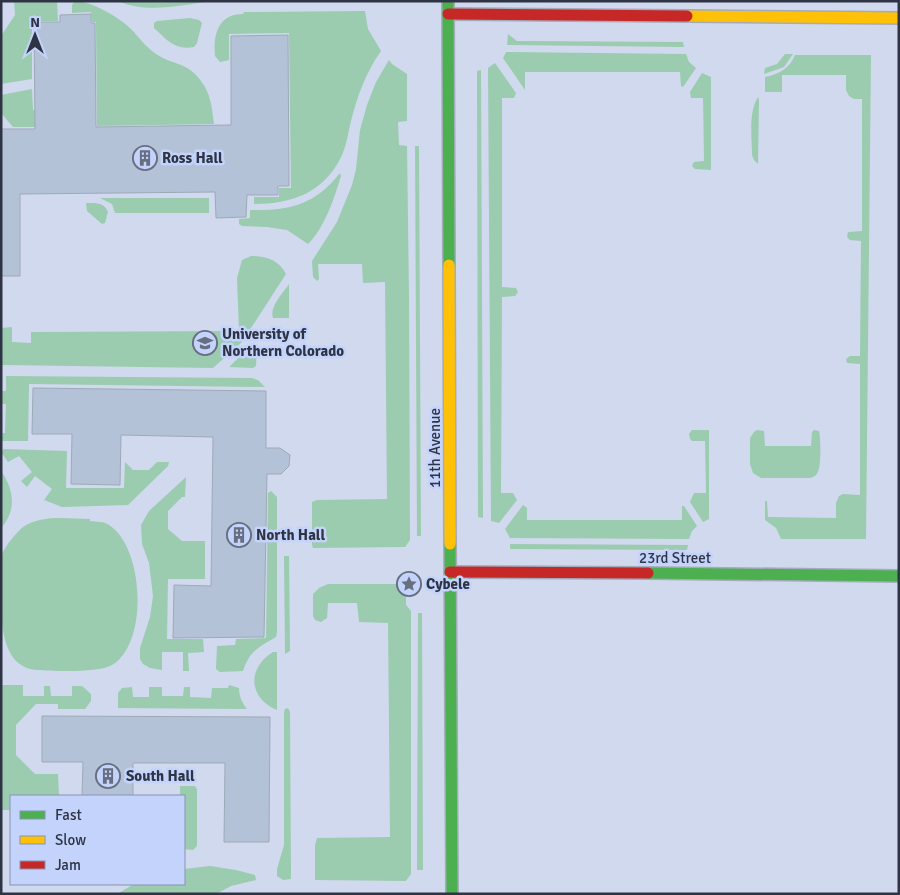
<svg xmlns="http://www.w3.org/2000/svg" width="900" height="895" font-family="Signika,sans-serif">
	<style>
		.green { fill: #9bccaf }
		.building { fill: #b3c2d7; stroke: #9ea9b8 }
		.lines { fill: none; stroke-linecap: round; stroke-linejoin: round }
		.fast-casing { stroke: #a4abbb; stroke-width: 14 }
		.slow-casing { stroke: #a4abbb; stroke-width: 14 }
		.jam-casing { stroke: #a4abbb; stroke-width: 14 }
		.fast { stroke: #4caf50; stroke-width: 11 }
		.slow { stroke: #ffc107; stroke-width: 11 }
		.jam { stroke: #c62828; stroke-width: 11 }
		.labels { text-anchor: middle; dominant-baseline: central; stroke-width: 5; stroke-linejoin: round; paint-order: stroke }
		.poi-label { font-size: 15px; font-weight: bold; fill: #2e3444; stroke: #c3d3fb; text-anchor: start }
		.street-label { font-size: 15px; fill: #2e3444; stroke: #c3d3fb }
	</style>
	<rect width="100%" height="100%" fill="#d0d9ee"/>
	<!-- green -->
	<path class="green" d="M14,1h43l1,20h-26v58l-31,5v-48l14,-21z
		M75,1c16,0 46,17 57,29 8,9 14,17 24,24 18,12 30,7 45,27 10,13 11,27 13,43l-117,2 -1,-104h-4l-1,-10 -19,1v-8z
		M118,1h94c-30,4 -65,13 -94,0z
		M365,11l3,18 13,22c-15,21 -24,46 -30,70 -3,12 -4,23 -9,34 -17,37 -49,49 -88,49v-7h25v-9h12l-2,-155 -60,1v26l-9,2 -5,-6c-2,-21 3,-42 28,-42l1,-2z
		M190,18l9,2 3,3 -5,20 -3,4c-19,4 -28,-8 -40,-19v-5l3,-2z
		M508,34l9,7 166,1 1,5 -177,-2z
		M506,52l180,2 3,8 7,6 -13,19 -2,-1 -1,-14h-155v18l-22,-32z
		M785,54h8l-9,13 -20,7 1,-6 12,-4z
		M795,55h76l-5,484h-85l-5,-11 -11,-8v-19h2l1,16 68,1v-15l3,-7 4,-2 17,1v-131l-13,-1 -1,-4 4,-3h10l1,-115 -11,-1 -3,-3 1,-5 14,-1v-132h-8l-5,-3 -3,-6v-15h-64v17h-17v-15c13,-2 25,-9 30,-22z
		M389,60l3,4 15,10v47l-9,1 1,23 8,1 2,151 1,243 -5,7 -92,1 -1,-3v-43l5,-2 70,-1 -2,-217 -22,1 -1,-19h-44l1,15 -2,2 -4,-4 -1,-16 25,-39 15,-37 4,-16 4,-39 7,-25 9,-23z
		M495,63l21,30 -2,5h-12v189l14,1 2,4 -3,4 -13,1 -1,196h12l4,7 -18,23 -8,-2 -3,-453z
		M481,70l2,448 -5,-1 -1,-446z
		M702,73l9,4v93l-16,-1 -3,-3 2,-4 10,-1 -1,-63h-12l-1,-6z
		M32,89l1,21h26l1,17h-47l-12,-14v-18z
		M758,97l1,3 -1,64 -4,-4 -2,-5c0,-19 -4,-41 6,-58z
		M415,146h4l2,390h-4z
		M340,173l1,3c-7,23 -16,51 -33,68l-21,-14 -20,-3 -25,-1 -3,-2v-5l11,-1v-8c39,1 65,-5 90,-37z
		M100,198h109v15h-94l-3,-9z
		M86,203c10,0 18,-1 22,9l-3,11 -3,1 -15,-13z
		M251,256c15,0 28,4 35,18l-44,68 -29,26 -212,-3v-37l11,-1v15l19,1v-11l208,-1 -2,-53 5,-18z
		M289,284v34h-16c-4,-11 10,-25 16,-34z
		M253,344l4,2 -1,20 -3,2 -24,-1z
		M6,376l246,2 6,2 7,7 -236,-3 -1,57h-27v-8h4l1,-29h-5v-13h5z
		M692,430h17v89l-6,3 -13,-20 4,-9h12l-1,-52h-13l-2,-2 -1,-5z
		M757,430l7,1 1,15h46l1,-14 2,-2 5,1c2,8 2,34 -1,41 -2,4 -6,6 -10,6h-47l-8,-5 -3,-9v-26l4,-6z
		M4,449l63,2 -1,37h58l1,-26 8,8h16l8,-8h12l-1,4 -40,39 -66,2 -18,-7 8,-11 -17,-13 -8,11 -6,-6 11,-9 -13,-16 -11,6 -7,-10z
		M1,471c13,18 16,40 0,57z
		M186,477l-1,20h-3l-14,14v18l14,12h23v38h-37l-1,60h36l1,13 -16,1 1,18h-6v-19h-21v18l-12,-2 -7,-4 -3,-5v-11l10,-31 3,-21 -4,-33 -7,-19 -1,-19 8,-14z
		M271,491l6,6v136l-1,4c-18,11 -26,13 -33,34l-23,1 -4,-3 1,-23 18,-1 1,-6 30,-1 2,-145z
		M523,505l4,3v12h155v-14h2l13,20 -5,5 -3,8 -179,-1 -5,-9z
		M90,519v2c6,1 14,0 19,4 35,22 40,118 3,140 -13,8 -58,6 -75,5 -37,-3 -36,-51 -36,-82 0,-10 -1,-25 1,-34 4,-9 14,-21 21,-27 19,-13 46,-8 67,-8z
		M510,544l178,1 -1,5 -177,-1z
		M284,556h5l1,95 -5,3z
		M328,584h81l-3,3v18l5,6v263l-5,7 -91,-1v-35l2,-7 73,-1 -2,-214 -29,-1 -2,-19h-29l-1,15 -6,4 -6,-2 -2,-4v-22l6,-6z
		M418,613h4l1,257h-6z
		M273,652h4v58c-29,-12 -30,-42 -4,-58z
		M1,685h22v11h21v-10h6l1,10h21v-10h10l9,8v7l-6,8h-27v-5h-22l-20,21v30l19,19h23l1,22h-48v14h-10z
		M229,685l10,3c0,8 3,15 8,21l-129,-1v-15l4,-5 10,-1 1,10h16v-10h13v9h21l1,-9h6v10l21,1 1,-10h16z
		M288,708l2,4 1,167 -8,1 -6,-4v-7l7,-24v-133l1,-3z
		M180,786h15l2,3v57l-4,4 -9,-1v-53h-6l2,-2z
		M210,866l26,4 19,5 1,5 -25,6 -15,8h-99l17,-10h50v-15z"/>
	<!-- building -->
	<path class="building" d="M91,14v9h4l1,104 135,-2v-89l57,-1 1,151h-11v9h-31l-1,22 -30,1 -1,-26 -195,2v82h-19v-147h34l-1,-107h26v-7z
		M33,388l233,3v57h14l10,7 -1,11 -8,8h-14l-3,163 -91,1 1,-53 37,1 2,-149 -92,-2 -1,50 -49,-1 1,-50h-40z
		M42,716l228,1 -1,125h-45l1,-79h-92v33h-51l1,-34h-41z"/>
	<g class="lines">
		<defs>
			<path id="fast" d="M448,1l1,264
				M450,544l2,350
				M648,573l251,3"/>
			<path id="slow" d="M687,16l212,2
				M449,265l1,279"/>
			<path id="jam" d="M448,14l239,2
				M450,572l198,1"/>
		</defs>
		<!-- fast casing -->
		<use href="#fast" class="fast-casing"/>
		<!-- slow casing -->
		<use href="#slow" class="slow-casing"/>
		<!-- jam casing -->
		<use href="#jam" class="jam-casing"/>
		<!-- fast -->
		<use href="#fast" class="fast"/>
		<!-- slow -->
		<use href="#slow" class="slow"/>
		<!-- jam -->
		<use href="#jam" class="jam"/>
	</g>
	<!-- icons -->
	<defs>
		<symbol id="building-ring" viewBox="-11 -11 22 22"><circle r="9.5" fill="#c3d3fb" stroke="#676e80" stroke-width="1.5"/><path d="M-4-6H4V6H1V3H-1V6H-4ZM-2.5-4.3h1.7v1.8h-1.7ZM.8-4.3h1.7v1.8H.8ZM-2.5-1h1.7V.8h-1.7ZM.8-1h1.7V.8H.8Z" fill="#676e80"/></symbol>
		<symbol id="university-ring" viewBox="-11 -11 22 22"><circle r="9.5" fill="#c3d3fb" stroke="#676e80" stroke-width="1.5"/><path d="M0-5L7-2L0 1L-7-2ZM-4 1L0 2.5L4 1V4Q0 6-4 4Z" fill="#676e80"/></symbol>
		<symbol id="sight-ring" viewBox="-11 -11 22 22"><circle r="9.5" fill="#c3d3fb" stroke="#676e80" stroke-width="1.5"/><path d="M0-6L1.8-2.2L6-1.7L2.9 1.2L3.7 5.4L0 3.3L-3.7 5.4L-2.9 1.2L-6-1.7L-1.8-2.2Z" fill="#676e80"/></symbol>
	</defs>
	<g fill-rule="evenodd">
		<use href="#building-ring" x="131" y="144" width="28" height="28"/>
		<use href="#university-ring" x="191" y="329" width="28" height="28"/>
		<use href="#building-ring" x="225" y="521" width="28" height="28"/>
		<use href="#sight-ring" x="395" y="570" width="28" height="28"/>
		<use href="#building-ring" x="94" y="762" width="28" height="28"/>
	</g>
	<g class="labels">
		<!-- poi labels -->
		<g class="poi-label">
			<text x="162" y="158">Ross Hall</text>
			<text x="222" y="334">University of<tspan x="222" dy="17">Northern Colorado</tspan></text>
			<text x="256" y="535">North Hall</text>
			<text x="426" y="584">Cybele</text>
			<text x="126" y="776">South Hall</text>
		</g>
		<!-- street labels -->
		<g class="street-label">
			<text transform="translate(435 448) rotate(-90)">11th Avenue</text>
			<text x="675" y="558">23rd Street</text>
		</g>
	</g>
	<!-- border -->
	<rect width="900" height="895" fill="none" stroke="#2e3444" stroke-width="5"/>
	<!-- legend -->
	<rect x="10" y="795" width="175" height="90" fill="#c3d3fb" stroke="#8793b2"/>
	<rect x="20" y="811" width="25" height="8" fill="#4caf50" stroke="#8793b2"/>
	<text x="55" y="820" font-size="15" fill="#2e3444">Fast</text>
	<rect x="20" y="836" width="25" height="8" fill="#ffc107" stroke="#8793b2"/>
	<text x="55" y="845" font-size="15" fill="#2e3444">Slow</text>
	<rect x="20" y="861" width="25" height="8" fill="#c62828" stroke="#8793b2"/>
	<text x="55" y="870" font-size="15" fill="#2e3444">Jam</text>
	<!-- north arrow -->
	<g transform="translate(35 35)" stroke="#c3d3fb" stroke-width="4" paint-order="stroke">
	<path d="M0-4L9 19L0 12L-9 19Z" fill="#2e3444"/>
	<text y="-8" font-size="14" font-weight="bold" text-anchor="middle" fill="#2e3444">N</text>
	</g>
</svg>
